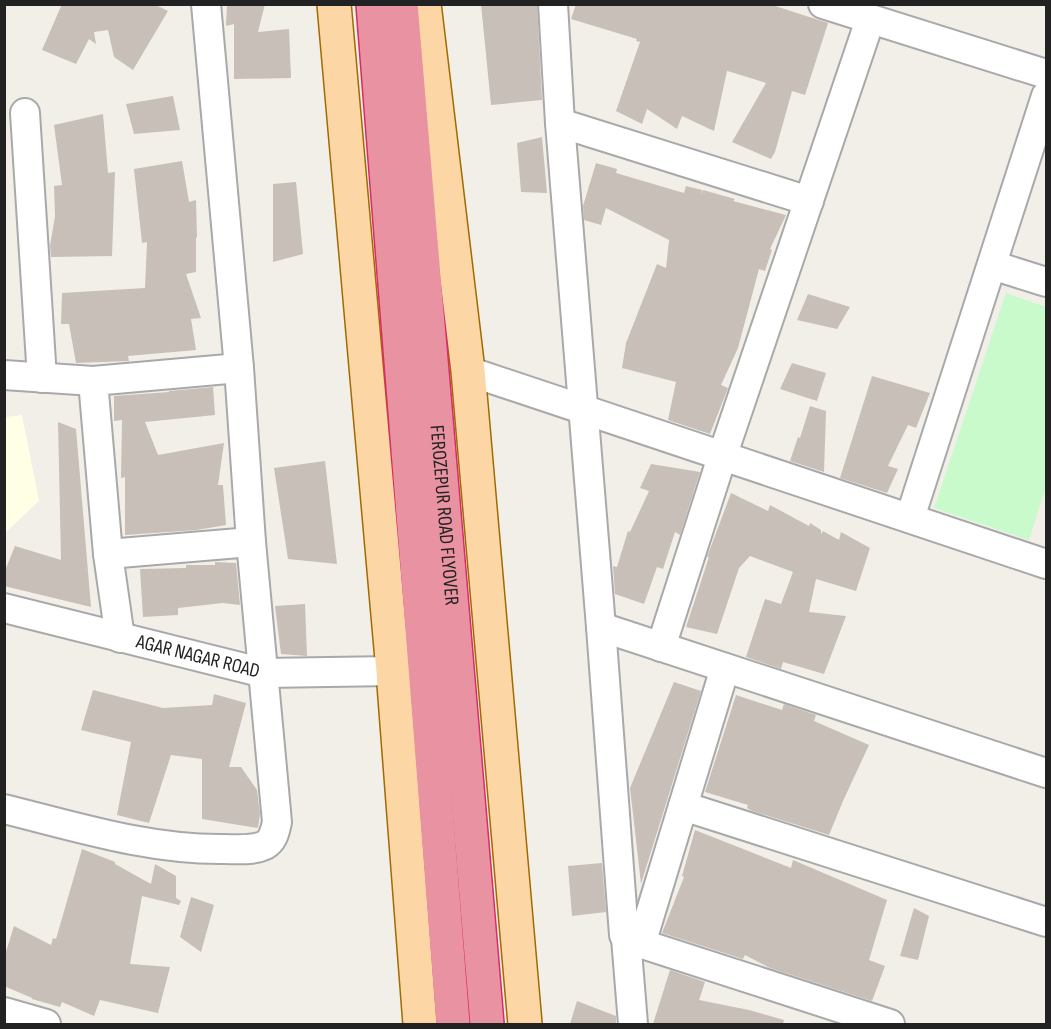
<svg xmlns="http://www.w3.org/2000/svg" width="1051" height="1029" font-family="'Sofia Sans Condensed',sans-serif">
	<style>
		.education { fill: #ffffe5 }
		.park { fill: #c8facc }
		.building { fill: #c7bfb8 }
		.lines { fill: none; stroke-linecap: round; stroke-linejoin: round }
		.minor-casing { stroke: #a9a9a9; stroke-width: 32 }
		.major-casing { stroke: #a06b00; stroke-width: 36 }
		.highway-casing { stroke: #dc2a67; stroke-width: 36 }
		.minor { stroke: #fff; stroke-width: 28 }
		.major { stroke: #fcd6a4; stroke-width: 33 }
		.highway { stroke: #e892a2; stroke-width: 33 }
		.labels { text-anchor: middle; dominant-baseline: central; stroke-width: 6; stroke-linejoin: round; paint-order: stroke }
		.street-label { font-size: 20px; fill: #222; stroke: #fff }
	</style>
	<rect width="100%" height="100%" fill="#f2efe9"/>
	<!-- education -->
	<path class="education" d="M22,415l17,86 -33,31 -1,-115z"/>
	<!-- park -->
	<path class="park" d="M1006,293l40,14v180l-17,53 -95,-32z"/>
	<!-- building -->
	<path class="building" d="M62,4h92l14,7 -35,59 -19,-13 -6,-27 -14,2 2,12 -7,-5 -13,25 -34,-14z
		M227,4h38l-7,28 31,-3 2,49 -57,1v-55l-8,2z
		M481,4h56l5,96 -51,5z
		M576,4h193l59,19 -23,72 -13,-4 -17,61 -4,7 -39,-17 34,-59 -35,-11 -4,-1 -13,60 -32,-15 -5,13 -30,-20 -5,15 -26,-13 24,-69 -4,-1 1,-2 -66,-20z
		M173,96l7,34 -46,4 -8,-30z
		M103,114l5,59 7,-1 -3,84 -61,1 -1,-11 5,-30 -1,-30 8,-1 -8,-60z
		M542,137l5,56 -26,-1 -4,-49z
		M182,161l7,41 7,-2 1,37 -1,1v34l-10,2 15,44 -10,1 5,31 -68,6 1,5 -53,2 -7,-39h-8l1,-31 83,-5 2,-46 -5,1 -8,-74z
		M596,163l21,6 -1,4 68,20 2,-7 16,4 -1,4 2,-4 32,9 -2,2 53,14 -16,34 2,1 -7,21 -6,-2 -21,79 -17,37 7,3 -18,46 -42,-14 8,-38 -54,-14 4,-25 31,-79 9,4 3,-28 -63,-32 -5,17 -17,-5 -1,-14z
		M296,182l7,72 -30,8v-78z
		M808,294l42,13 -13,22 -40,-9z
		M792,363l34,10 -9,28 -37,-12z
		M872,376l58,17 -14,35 -8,-3 -20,41 10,3 -11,24 -47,-15z
		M213,387l2,28 -70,7 13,33 66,-12 -6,42h5l3,40 -29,5 -72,5v-58l-4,1 1,-58 -8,1v-25l55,-4v-1z
		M810,406l16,5 -2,61 -34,-11 8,-24 2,1z
		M58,422l18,7 15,178 -87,-21v-13l11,-27 46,14z
		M325,461l12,103 -49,-5 -14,-91z
		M651,464l49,8 -20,63 -5,-3 -12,37 -6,-2 -13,37 -29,-10 -2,-28 4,1 11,-36 2,1 19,-41 -9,-3z
		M731,493l37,18 2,-6 39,21 1,-3 11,7v4l2,-3 16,9 2,-8 29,16 -14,43 -40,-12 -7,33 37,4 -22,58 -41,-12 -2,7 -35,-12 19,-58 16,5 12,-32 -43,-16 -11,12 -22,66 -31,-7 23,-70h-2z
		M215,562l21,1 4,42 -17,-2 -45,5v7l-35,2 -3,-48 46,-1v-3h29z
		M305,604l2,52 -26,-2 -6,-48z
		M674,682l27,9 -60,193 -11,-96z
		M93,690l70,18 49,-3 2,-11 32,9 -17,64h12l16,23 3,24 -2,14 -56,-9v-60l-31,-4 -22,68 -32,-8 14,-73 -50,-12z
		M736,695l46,15 2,-6 32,11 -2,6 55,24 -26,56 -14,34 -77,-24 -5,-3 1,-3 -43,-13z
		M695,830l96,38 2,-8 94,40 -18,60 16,6 -13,35 -102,-33 -25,-13 -2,4 -81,-26 22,-56 -2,-1z
		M82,849l33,13v2l36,20 4,-20 21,12v22l5,3 -2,4 -37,-9 -12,68 40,3 -12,46 -58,-13 -6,16 -32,-14 -2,5 -28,-8v-1l-28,-12v-28l10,-32 37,19 2,-7 3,1z
		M602,863l4,49 -34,4 -4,-50z
		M191,897l23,8 -13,47 -21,-15z
		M914,908l15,8 -11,44 -18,-4z
		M670,970l35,12 -6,18 50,10 35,10 -1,4h-130z
		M577,1001l39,15v8h-46z"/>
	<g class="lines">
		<defs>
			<g id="minor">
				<path d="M553,4l7,119 41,504 23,308 9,6 257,83"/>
				<path d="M823,4l223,70"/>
				<path d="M25,113l17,265"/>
				<path d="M560,123l249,78"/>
				<path d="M992,265l54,17"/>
				<path d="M468,371l578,193"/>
				<path d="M4,375l89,6"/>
				<path d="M910,518l136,-422"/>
				<path d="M108,554l143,-12"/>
				<path id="s1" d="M4,608l260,65 129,-2"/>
				<path d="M601,627l445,146"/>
				<path d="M120,638l-12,-84 -15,-173 146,-13"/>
				<path d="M661,647l61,-190 148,-437"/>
				<path d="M683,806l363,116"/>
				<path d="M4,809c73,18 145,41 220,40 13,0 29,2 41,-4 9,-5 10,-15 12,-23l-26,-280 -12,-174 -33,-364"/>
				<path d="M626,938l7,86"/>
				<path d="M641,944l84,-276"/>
				<path d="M4,1012l42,12"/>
			</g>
			<path id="major" d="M334,4l59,667 27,353
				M424,4l44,367 57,653"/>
			<g id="highway">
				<path d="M373,4l80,1020"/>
				<path id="s2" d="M401,4l86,1020"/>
			</g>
		</defs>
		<!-- minor casing -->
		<use href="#minor" class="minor-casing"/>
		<!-- major casing -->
		<use href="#major" class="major-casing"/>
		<!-- highway casing -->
		<use href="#highway" class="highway-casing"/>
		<!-- minor -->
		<use href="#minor" class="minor"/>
		<!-- major -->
		<use href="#major" class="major"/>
		<!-- highway -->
		<use href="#highway" class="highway"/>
	</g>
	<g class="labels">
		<!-- street labels -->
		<g class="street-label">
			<text stroke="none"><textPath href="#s2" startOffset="513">FEROZEPUR ROAD FLYOVER</textPath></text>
			<text stroke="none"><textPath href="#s1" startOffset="200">AGAR NAGAR ROAD</textPath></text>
		</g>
	</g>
	<!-- border -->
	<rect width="1051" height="1029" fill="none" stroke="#222222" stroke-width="12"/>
</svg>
